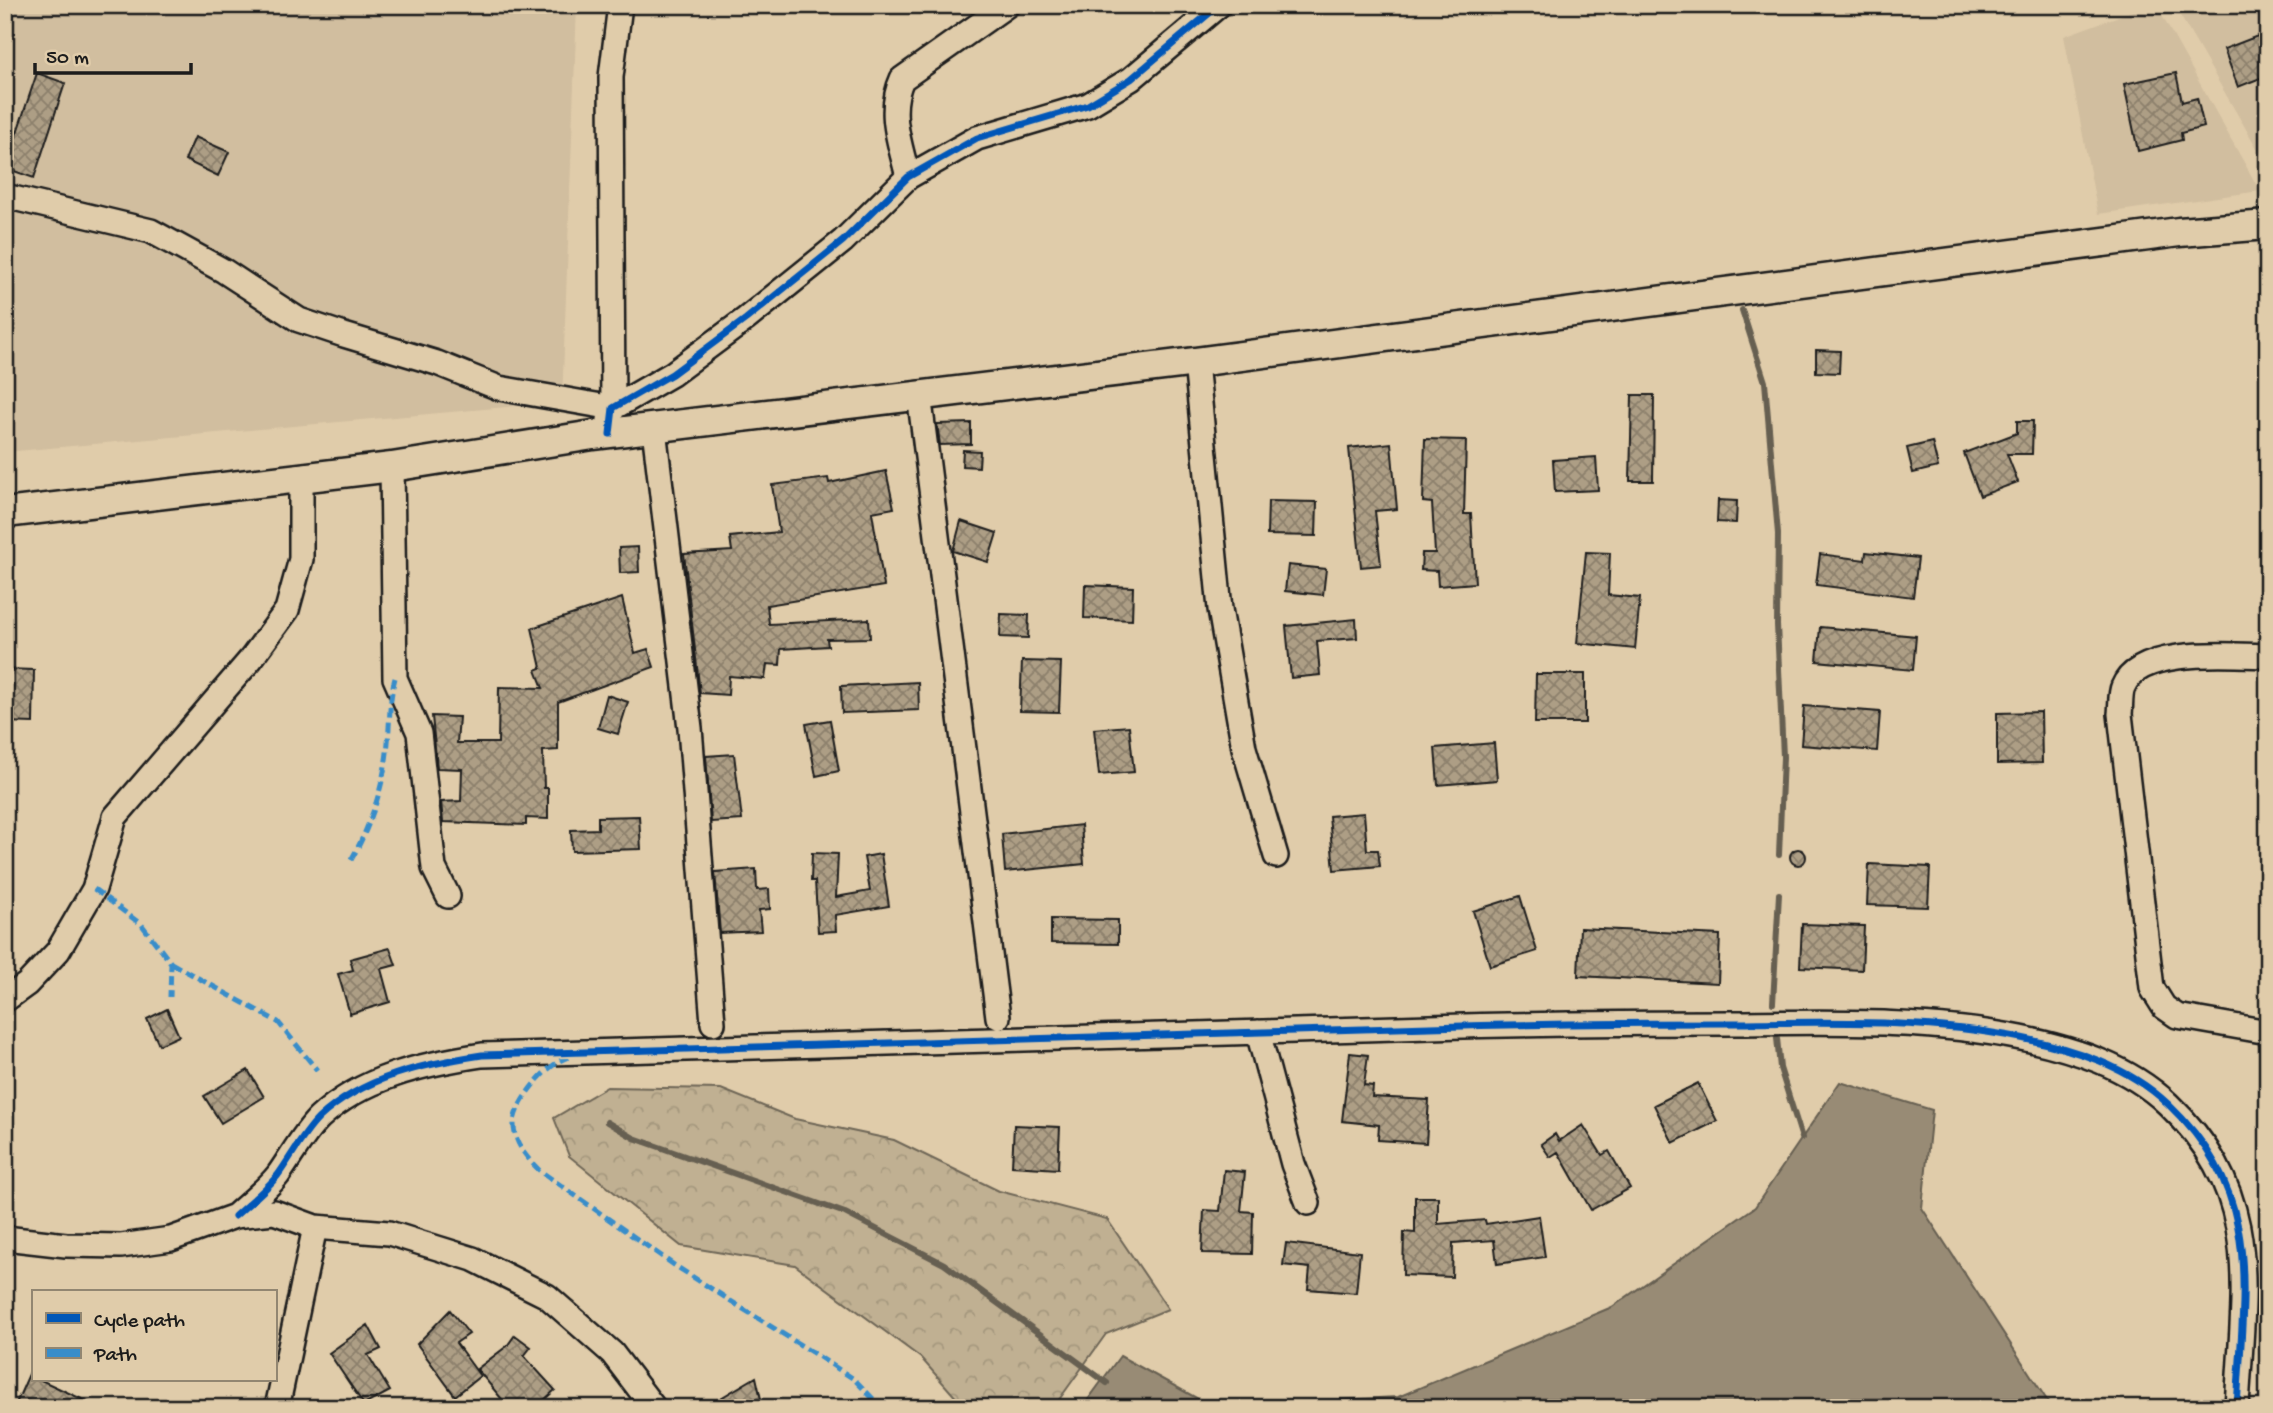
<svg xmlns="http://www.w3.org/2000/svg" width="2273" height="1413" font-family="'Gochi Hand',sans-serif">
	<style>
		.built { fill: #d1be9f }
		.forest { fill: url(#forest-crowns); stroke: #6e6657; stroke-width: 2 }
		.water { fill: #988b75; stroke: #665f51; stroke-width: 2 }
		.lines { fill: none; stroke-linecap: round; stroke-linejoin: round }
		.stream { stroke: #665f51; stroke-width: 6 }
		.building { fill: url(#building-cross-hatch); stroke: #1c1c1c; stroke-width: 2 }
		.minor-casing { stroke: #1c1c1c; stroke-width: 28 }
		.major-casing { stroke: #1c1c1c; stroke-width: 33 }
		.minor { stroke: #e0ccaa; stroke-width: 23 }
		.major { stroke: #e0ccaa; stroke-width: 28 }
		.quiet { stroke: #388dca; stroke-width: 5; stroke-dasharray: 10 5; stroke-linecap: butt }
		.cycleway-casing { stroke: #e0ccaa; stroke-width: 11 }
		.cycleway { stroke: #0057b8; stroke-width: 7 }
	</style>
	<defs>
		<pattern id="forest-crowns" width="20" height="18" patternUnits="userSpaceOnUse" patternTransform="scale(1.75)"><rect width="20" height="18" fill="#c0b092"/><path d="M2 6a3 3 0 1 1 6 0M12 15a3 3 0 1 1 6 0" fill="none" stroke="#a4977d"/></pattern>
		<pattern id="building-cross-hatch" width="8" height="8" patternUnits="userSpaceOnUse" patternTransform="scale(1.75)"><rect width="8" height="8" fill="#ad9e85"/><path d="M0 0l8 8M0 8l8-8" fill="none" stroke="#8c806c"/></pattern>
	</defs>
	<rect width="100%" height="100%" fill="#e0ccaa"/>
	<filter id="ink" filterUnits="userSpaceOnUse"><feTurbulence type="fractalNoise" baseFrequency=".0143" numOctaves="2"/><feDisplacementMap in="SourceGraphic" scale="14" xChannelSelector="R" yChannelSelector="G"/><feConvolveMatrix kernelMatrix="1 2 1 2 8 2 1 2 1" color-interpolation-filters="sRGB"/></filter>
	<g filter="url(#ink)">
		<!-- built -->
		<path class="built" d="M5,5h572l-15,397 -557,50z
			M2149,5h7l104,186 -162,23 -34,-178z
			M2174,5h94v162z"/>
		<!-- forest -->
		<path class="forest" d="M607,1087l114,2 74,30 99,21 105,51 108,28 61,90 -62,25 -53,74h-88l-44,-50 -126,-93 -114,-19 -112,-90 -15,-38z"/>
		<!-- water -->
		<path class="water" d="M1840,1082l92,28 -10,98 130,200h-789l38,-6 97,-5 214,-90 143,-100z
			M1120,1356l80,44 22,8h-140z"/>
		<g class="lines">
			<!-- stream -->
			<path class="stream" d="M1742,310l23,72 13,152 -1,91 6,132 -4,98
				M1773,1003l6,-109
				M1777,1038l3,30 22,70
				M607,1122l27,16 211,75 99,51 163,119"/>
		</g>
		<!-- building -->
		<path class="building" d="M2268,32v43l-30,12 -14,-38z
			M37,73l28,10 -31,95 -29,-10z
			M2176,73l6,29 15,-4 7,29 -23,6 1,7 -44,11 -14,-67z
			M195,137l34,15 -11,24 -33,-16z
			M1816,350l24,1 -1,22 -23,-1z
			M1632,395h22l-1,86h-23z
			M2017,421h16l-1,33h-25l11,28 -38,14 -16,-43 53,-20z
			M971,423v21l-31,1 -3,-21z
			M1425,439l41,1 -2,74h7l4,69 -37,3 -1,-15 -16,-1 1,-17h13l-3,-50 -9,-1z
			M1932,442l6,25 -25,6 -6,-25z
			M1391,443l6,66 -22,2 6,54 -20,2 -12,-119z
			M963,450l17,1 -1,16 -17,-1z
			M1596,457l2,33 -43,2 -2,-32z
			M886,471l8,37 -22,4 12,74 -117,19 2,19 100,-5 1,19 -43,1 1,7 -47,3 -1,16 -13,-1 -2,15 -36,-3 -1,19 -28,-2 -16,-139 48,-3 -2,-14 49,-5 -7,-47 56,-7 1,5z
			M1718,500l19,1 -1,22 -19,-1z
			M1268,501l49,1 -1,34 -49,-1z
			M961,521l36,12 -9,29 -35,-11z
			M638,547l1,25 -19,1 -1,-25z
			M1586,552l24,1 -2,42 32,3 -5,51 -58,-6z
			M1866,552l52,6 -5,39 -97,-12 4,-31 45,6z
			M1288,565l38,4 -3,26 -38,-4z
			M1085,585l48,2 -1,33 -48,-2z
			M622,598l13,55 13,-4 6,18 -96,35v48l-15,1 1,37h4v31l-22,-1v7l-83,-3 -2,-20 20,-1 1,-32 -25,-1 -5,-52 27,1 -2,26h41l1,-56 44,1 -7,-18 5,-2 -9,-40z
			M1001,614l28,1 -1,23 -28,-1z
			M1356,619l1,19 -40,3 3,34 -29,3 -5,-52z
			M1820,627l96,9 -3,34 -96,-9z
			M1022,661l39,1 -2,50 -39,-1z
			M5,669l29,1 -1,53 -28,-1z
			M1536,674h49v49h-50z
			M918,682l1,28 -77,3 -1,-27z
			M607,695l21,7 -10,32 -20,-6z
			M1804,706l76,6 -3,39 -76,-6z
			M2041,712l1,51 -45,1v-51z
			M830,720l9,51 -23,5 -10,-52z
			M1129,726l5,46 -35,3 -5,-46z
			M1494,743l3,37 -59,5 -3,-37z
			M734,754l8,66 -31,2 -5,-66z
			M1364,813l3,37h11l2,16 -46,4 -5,-54z
			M639,816l2,33 -69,2 -1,-21 27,-1v-12z
			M1081,825l3,39 -79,8 -3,-38z
			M1790 857a8 8 0 1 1 16 0a8 8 0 1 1-16 0Z
			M812,853l26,1 -2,43 34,-6 -6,-34 17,-3 8,52 -54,9 1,16 -18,1 -3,-51h-4z
			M1869,864l61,3 -2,40 -61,-2z
			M756,869l1,21 12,-1 1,20 -11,1 2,21 -41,2 -5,-61z
			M1520,896l17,55 -47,15 -17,-55z
			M1051,919l67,1v24l-67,-1z
			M1802,924l62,2 -2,44 -62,-3z
			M1580,928l140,7 -2,48 -140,-7z
			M390,948l6,17 -15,4 9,33 -40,12 -12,-40 15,-4 -3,-11z
			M167,1009l12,27 -20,9 -12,-26z
			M1350,1053l18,2 -4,30 9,1 -1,11 57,3 -3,43 -48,-3 1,-15 -37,-4z
			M248,1070l16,27 -43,26 -17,-27z
			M1698,1083l19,38 -44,22 -19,-38z
			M1014,1125l46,2 -2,42 -46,-3z
			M1583,1125l19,30 7,-4 21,37 -39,22 -33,-58 -8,5 -9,-13 14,-10 4,7z
			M1224,1170l21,2 -4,39 12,1 -1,42 -50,-1 2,-43 16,1z
			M1415,1197h23v27l47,-4 1,4 53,-8 6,41 -48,7 -3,-24 -41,3 -1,34 -49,-2 1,-43 11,1z
			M1286,1243l74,9 -4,41 -48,-4 2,-21 -27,-3z
			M450,1310l19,24 -13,9 24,33 -25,20 -38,-52z
			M368,1325l13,24 -13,6 22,36 -26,14 -35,-52z
			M515,1335l16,12 -7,9 31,34 -11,10 8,8h-43l-32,-39 30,-23z
			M29,1374l4,6h8l60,28h-87z
			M756,1377l7,31h-59z"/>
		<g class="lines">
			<defs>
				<path id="minor" d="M908,177c-8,-34 -21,-65 -6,-98l105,-74
					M5,196l146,35 73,40 75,49 45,15 93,28 62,25 114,20 59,-34 74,-55 97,-78 65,-64 69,-39 111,-33 43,-26 88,-74
					M1196,362l24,247 24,139 32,108
					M919,394l79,623
					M609,420l4,-12 -2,-331 9,-72
					M654,429l36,299 23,295
					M392,467l3,211 24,55 15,135 14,28
					M2268,656c-36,-1 -129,-10 -145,31 -3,7 -2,19 -3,27l32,274 12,19 13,9 91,16
					M5,1000l22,-16 31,-33 36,-62 21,-72 136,-158 36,-49 14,-51v-83
					M1258,1032l35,132 15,39
					M235,1216c14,-13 31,-26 43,-41 13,-18 25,-41 41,-57 44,-41 104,-54 163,-63 316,-9 632,-19 948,-28 102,-3 204,-4 306,-4 94,-1 193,-4 285,15 53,11 107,28 147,66 96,91 75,184 69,304
					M5,1238l61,7 55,1 50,-7 64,-23 39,-4 41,15 74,6 84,26 74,37 65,57 42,55
					M277,1408l38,-181"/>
				<path id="major" d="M5,513l387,-46 201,-32 603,-73 983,-130 89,-7"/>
			</defs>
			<!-- minor casing -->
			<use href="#minor" class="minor-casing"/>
			<!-- major casing -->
			<use href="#major" class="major-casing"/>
			<!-- minor -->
			<use href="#minor" class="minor"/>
			<!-- major -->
			<use href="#major" class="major"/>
			<!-- quiet -->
			<path class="quiet" d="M351,860c20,-35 34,-77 37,-118 2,-22 1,-42 7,-64
				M94,889l48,36 29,38 -1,34
				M171,963l107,59 39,48
				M569,1057c-21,5 -53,44 -55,65 -1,20 12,35 25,48l135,95 180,114 28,29"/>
			<defs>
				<path id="cycleway" d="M610,434l3,-26 59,-34 74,-55 97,-78 65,-64 69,-39 111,-33 43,-26 88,-74
					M235,1216c14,-13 31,-26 43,-41 13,-18 25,-41 41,-57 44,-41 104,-54 163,-63 316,-9 632,-19 948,-28 102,-3 204,-4 306,-4 94,-1 193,-4 285,15 53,11 107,28 147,66 96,91 75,184 69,304"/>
			</defs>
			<!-- cycleway casing -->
			<use href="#cycleway" class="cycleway-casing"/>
			<!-- cycleway -->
			<use href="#cycleway" class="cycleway"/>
		</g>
	</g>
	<!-- margin -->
	<rect width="2273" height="1413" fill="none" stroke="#e0ccaa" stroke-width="28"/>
	<rect x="14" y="14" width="2245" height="1385" fill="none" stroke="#1c1c1c" stroke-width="2.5" filter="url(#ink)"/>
	<!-- legend -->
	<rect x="32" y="1290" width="245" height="91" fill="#e0ccaa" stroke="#928671" stroke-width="2"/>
	<rect x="46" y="1313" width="35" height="10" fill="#0057b8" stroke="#928671" stroke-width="2"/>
	<text x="94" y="1326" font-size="21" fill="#1c1c1c">Cycle path</text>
	<rect x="46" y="1348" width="35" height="10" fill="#388dca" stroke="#928671" stroke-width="2"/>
	<text x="94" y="1360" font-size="21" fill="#1c1c1c">Path</text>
	<!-- scale -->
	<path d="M35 63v10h156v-10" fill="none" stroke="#1c1c1c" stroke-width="3.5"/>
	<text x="46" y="63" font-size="21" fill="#1c1c1c" stroke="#e0ccaa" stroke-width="5" paint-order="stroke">50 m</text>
</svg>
